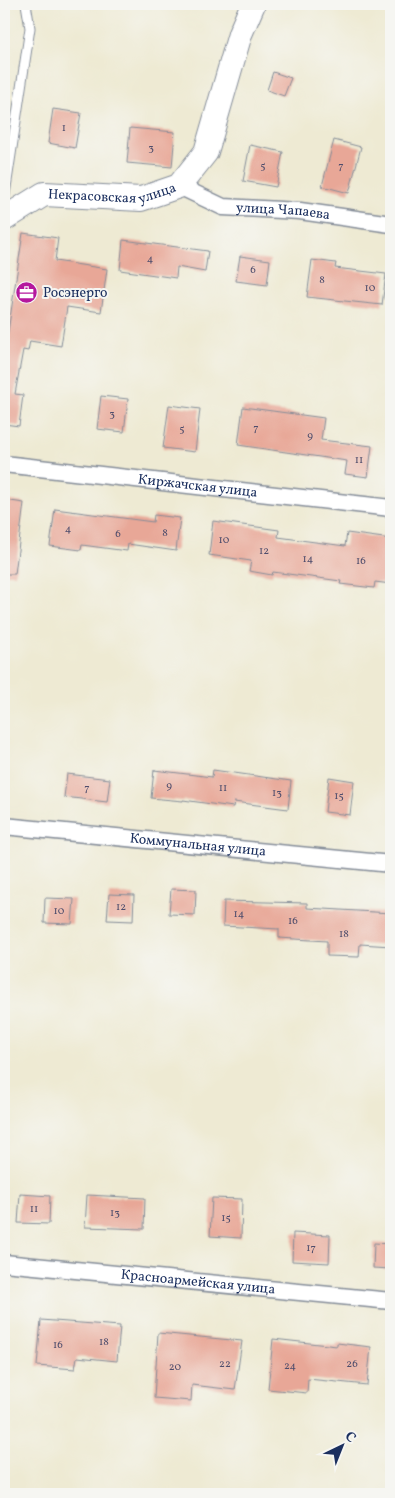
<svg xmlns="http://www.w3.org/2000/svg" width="395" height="1498" font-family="Vollkorn,serif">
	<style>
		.building { fill: #e8a797 }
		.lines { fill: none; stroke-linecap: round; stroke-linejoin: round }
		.lane-casing { stroke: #848c98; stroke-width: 11 }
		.street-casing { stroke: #848c98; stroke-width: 19 }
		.secondary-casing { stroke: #848c98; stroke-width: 26 }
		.lane { stroke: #fff; stroke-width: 9 }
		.street { stroke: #fff; stroke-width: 16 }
		.secondary { stroke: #fff; stroke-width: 24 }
		.labels { text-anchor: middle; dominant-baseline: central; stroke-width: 4; stroke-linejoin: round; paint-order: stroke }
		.number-label { font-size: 11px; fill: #4e4d6c }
		.street-label { font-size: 14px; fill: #1b2f5e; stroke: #f6f6f2 }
		.poi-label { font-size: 14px; fill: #1b2f5e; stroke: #f6f6f2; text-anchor: start }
	</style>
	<rect width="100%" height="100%" fill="#f6f6f2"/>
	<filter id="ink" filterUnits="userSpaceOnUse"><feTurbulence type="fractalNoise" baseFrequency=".02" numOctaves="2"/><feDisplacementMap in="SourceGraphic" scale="10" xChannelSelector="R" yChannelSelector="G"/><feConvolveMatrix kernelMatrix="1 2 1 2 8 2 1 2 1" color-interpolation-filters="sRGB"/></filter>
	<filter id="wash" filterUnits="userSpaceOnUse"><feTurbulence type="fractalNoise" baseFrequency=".0096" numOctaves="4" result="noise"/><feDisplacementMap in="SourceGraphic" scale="20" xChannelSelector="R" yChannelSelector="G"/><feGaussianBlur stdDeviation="1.12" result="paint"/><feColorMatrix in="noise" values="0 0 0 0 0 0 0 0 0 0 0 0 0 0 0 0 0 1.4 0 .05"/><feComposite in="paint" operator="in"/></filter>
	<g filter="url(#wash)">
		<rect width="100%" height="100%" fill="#eeead3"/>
		<g id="blocks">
			<!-- building -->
			<path class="building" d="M273,72l18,6 -7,18 -17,-6z
				M53,109l28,4 -6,35 -27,-5z
				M130,128l45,4 -3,35 -45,-4z
				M334,140l27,7 -12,46 -27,-7z
				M250,145l33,7 -7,35 -33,-6z
				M23,233l35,5 -3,23 52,8 -6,43 -34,-5 -6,39 -31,-5 -2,10 -5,-1 -8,44 8,1 -4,31 -15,-2v-66z
				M123,240l85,11 -3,21 -28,-5 -1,11 -56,-8z
				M240,256l30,4 -3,25 -31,-4z
				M312,260l24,3 -1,5 51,6 -4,31 -75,-8z
				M101,396l27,3 -4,33 -27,-3z
				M169,405l31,4 -5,43 -32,-4z
				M243,407l81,11 -3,22 51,6 -4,31 -23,-3 2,-13 -109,-16z
				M4,500l20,3 -9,71h-11z
				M55,509l98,13 1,-7 26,3 -4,33 -48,-7 -1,7 -45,-6 -1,5 -31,-4z
				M213,521l66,9 -1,7 67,9 2,-13 44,6v45l-16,-2 -1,6 -34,-4 1,-3 -68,-9 -1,3 -23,-4 2,-10 -42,-6z
				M154,770l58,7 1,-7 78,11 -3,28 -54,-7 -1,5 -50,-7v1l-32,-3z
				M67,774l43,5 -3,23 -43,-5z
				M329,777l25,4 -4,34 -25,-3z
				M171,889l25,1 -1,25 -26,-1z
				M109,894l25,1 -1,26 -26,-1z
				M45,898l29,1 -2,25 -28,-1z
				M224,901l83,2v5l84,5v33l-31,-2 -1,13 -32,-1v-15l-48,-3v-9l-56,-3z
				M20,1194l30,2 -1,28 -31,-1z
				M87,1195l58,3 -1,31 -59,-2z
				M212,1198l30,1 -1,39 -31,-2z
				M293,1233l37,2 -1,28 -37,-2z
				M374,1243l17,1v25l-18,-1z
				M41,1320l79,6 -3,35 -40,-4 -2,12 -38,-3z
				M158,1333l84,8 -7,49 -43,-5 -1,16 -37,-3z
				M273,1339l64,7v-3l34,4 -4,38 -59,-6 -1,14 -39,-4z"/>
		</g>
	</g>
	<g filter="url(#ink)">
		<use href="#blocks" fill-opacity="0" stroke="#848c98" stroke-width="1"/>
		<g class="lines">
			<defs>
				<path id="lane" d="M4,201l26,-173 -4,-24"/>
				<g id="street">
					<path id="s1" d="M179,186l44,21 77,4 91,13"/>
					<path id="s2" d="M4,464l387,44"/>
					<path id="s3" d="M4,826l387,38"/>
					<path id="s4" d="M4,1263l387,38"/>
				</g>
				<g id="secondary">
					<path id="s5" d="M4,219l40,-25 97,5 38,-13 27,-34 34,-118 13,-30"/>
				</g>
			</defs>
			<!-- lane casing -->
			<use href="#lane" class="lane-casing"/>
			<!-- street casing -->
			<use href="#street" class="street-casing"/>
			<!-- secondary casing -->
			<use href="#secondary" class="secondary-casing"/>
			<!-- lane -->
			<use href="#lane" class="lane"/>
			<!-- street -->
			<use href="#street" class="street"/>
			<!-- secondary -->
			<use href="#secondary" class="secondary"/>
		</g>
	</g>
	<!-- icons -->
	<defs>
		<symbol id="office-disc" viewBox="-11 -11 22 22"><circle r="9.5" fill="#b5179e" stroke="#f6f6f2"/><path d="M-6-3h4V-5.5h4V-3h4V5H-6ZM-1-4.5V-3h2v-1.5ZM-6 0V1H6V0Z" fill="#fff"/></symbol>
	</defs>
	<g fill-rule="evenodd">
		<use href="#office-disc" x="14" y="280" width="25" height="25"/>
	</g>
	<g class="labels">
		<!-- number labels -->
		<g class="number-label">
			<text x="64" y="128">1</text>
			<text x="151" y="148">3</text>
			<text x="263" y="166">5</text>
			<text x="341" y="166">7</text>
			<text x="150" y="259">4</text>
			<text x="253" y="270">6</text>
			<text x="322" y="280">8</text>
			<text x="370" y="288">10</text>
			<text x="112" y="414">3</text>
			<text x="256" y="428">7</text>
			<text x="182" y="429">5</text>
			<text x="310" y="436">9</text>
			<text x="359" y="460">11</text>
			<text x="68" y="529">4</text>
			<text x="165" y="533">8</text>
			<text x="118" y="534">6</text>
			<text x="224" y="540">10</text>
			<text x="264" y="551">12</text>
			<text x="308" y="559">14</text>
			<text x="361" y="561">16</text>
			<text x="169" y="786">9</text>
			<text x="87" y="788">7</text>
			<text x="223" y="788">11</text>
			<text x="277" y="793">13</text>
			<text x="339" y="796">15</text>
			<text x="121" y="907">12</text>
			<text x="59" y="911">10</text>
			<text x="239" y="914">14</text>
			<text x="293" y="921">16</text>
			<text x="344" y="934">18</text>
			<text x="34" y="1209">11</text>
			<text x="115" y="1213">13</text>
			<text x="226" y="1218">15</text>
			<text x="311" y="1248">17</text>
			<text x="104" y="1342">18</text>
			<text x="58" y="1345">16</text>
			<text x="225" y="1364">22</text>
			<text x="352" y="1364">26</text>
			<text x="290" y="1366">24</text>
			<text x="175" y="1367">20</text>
		</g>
		<!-- street labels -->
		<g class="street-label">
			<text stroke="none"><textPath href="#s5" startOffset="116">Некрасовская улица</textPath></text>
			<text stroke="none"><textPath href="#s1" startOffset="109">улица Чапаева</textPath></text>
			<text stroke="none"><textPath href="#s2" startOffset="195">Киржачская улица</textPath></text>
			<text stroke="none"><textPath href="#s3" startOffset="195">Коммунальная улица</textPath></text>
			<text stroke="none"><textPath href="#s4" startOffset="195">Красноармейская улица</textPath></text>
		</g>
		<!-- poi labels -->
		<g class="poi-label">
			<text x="43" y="293">Росэнерго</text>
		</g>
	</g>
	<!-- margin -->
	<rect width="395" height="1498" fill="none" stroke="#f6f6f2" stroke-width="20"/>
	<!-- north arrow -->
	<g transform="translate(342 1446) rotate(43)" stroke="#f6f6f2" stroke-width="4" paint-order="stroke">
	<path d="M0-4L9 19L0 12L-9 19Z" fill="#1b2f5e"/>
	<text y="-8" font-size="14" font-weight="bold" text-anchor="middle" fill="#1b2f5e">С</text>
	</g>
</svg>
